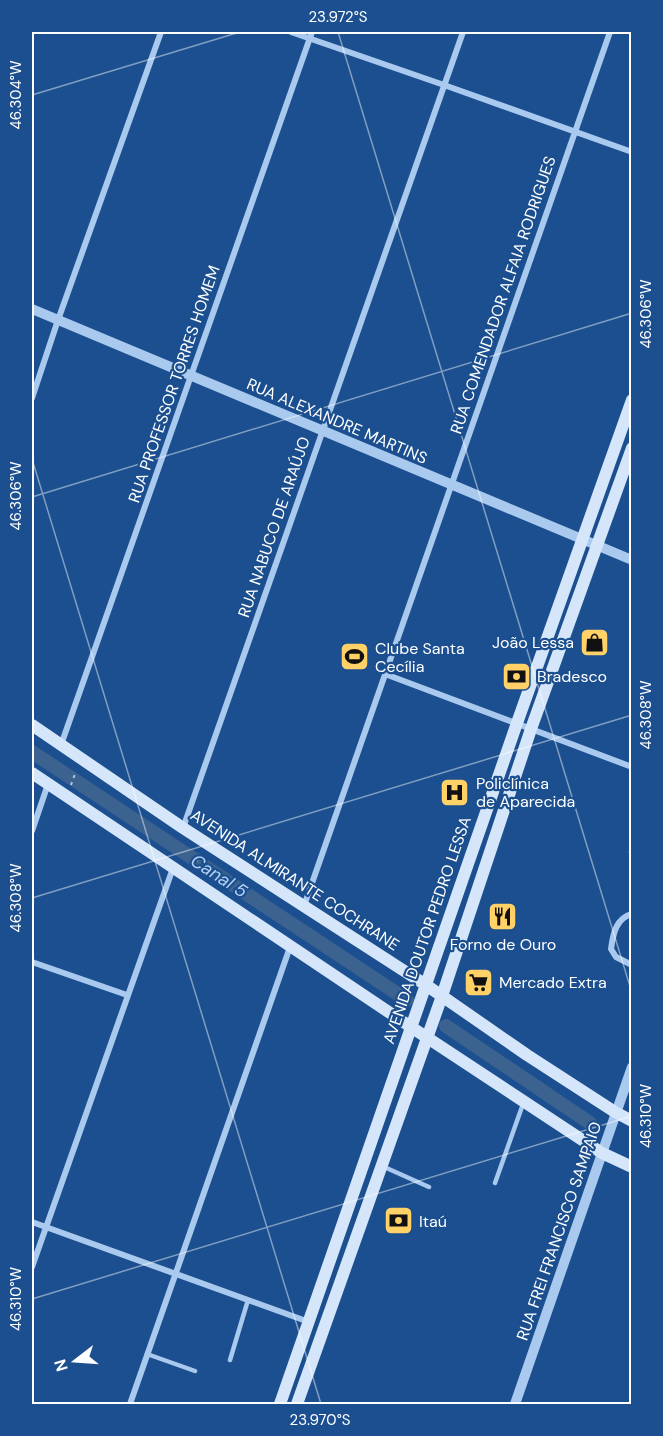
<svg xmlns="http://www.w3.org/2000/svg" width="663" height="1436" font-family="'DM Sans',sans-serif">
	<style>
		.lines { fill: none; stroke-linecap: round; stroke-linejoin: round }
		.canal { stroke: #3c6290; stroke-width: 14 }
		.path { stroke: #a9c9ee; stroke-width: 2; stroke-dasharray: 3 4.5; stroke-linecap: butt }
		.service { stroke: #a9c9ee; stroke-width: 4.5 }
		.minor { stroke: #a9c9ee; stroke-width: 6 }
		.tertiary { stroke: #a9c9ee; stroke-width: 10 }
		.secondary { stroke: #d6e6fa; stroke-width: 12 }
		.ticks { fill: none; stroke: #fff; stroke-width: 1.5; stroke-opacity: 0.45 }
		.labels { text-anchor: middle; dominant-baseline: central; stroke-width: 4.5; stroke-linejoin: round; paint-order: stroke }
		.street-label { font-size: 16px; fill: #fff; stroke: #1b4f8f }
		.poi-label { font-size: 16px; fill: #fff; stroke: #1b4f8f; text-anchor: start }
		.water-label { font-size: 18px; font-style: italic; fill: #b5d3f5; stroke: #1b4f8f }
		.neatline { fill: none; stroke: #fff; stroke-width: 2 }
		.ticks-label { font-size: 15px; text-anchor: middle; fill: #fff }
	</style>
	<rect width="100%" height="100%" fill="#1b4f8f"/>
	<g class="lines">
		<!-- canal -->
		<path class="canal" d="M32,752l375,248
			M446,1026l144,97"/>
		<!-- path -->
		<path class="path" d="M71,785l5,-14
			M194,868l6,-14"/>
		<!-- service -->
		<path class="service" d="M631,852l1,-1
			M382,1166l47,21
			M495,1183l28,-79
			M147,1354l48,17
			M230,1360l18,-60"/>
		<!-- minor -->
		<path class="minor" d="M291,32l153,53 188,67
			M32,398l26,-78 103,-288
			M385,674l247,93
			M61,745l251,-713
			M183,828l280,-796
			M32,831l16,-47
			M304,906l306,-874
			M632,914c-16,4 -19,20 -21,35l5,8 16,8
			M32,962l95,33
			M32,1222l277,100
			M32,1267l141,-399
			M130,1404l160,-457"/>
		<!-- tertiary -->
		<path class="tertiary" d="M32,309l600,251
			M515,1404l117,-337"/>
		<!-- secondary -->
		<path class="secondary" d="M32,725l151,103 243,157 101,70 88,57 17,9
			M32,773l379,254 191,126 30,14
			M280,1404l237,-681 115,-323
			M297,1404l145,-408 89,-267 101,-281"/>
	</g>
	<!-- ticks -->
	<path class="ticks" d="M338,32l294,961M32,95l208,-63M32,459l289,945M32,497l600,-184M32,898l600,-183M32,1299l600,-183"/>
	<!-- icons -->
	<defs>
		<symbol id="shop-square" viewBox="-11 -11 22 22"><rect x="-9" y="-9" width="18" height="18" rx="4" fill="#ffd166" stroke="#1b4f8f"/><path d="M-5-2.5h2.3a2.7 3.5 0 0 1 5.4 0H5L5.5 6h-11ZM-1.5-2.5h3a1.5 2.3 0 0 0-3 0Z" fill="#111"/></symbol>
		<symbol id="stadium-square" viewBox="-11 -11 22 22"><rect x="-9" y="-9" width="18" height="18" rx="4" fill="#ffd166" stroke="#1b4f8f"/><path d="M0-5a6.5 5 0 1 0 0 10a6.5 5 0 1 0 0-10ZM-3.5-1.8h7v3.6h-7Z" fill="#111"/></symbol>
		<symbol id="bank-square" viewBox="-11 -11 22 22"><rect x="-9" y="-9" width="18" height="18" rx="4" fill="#ffd166" stroke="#1b4f8f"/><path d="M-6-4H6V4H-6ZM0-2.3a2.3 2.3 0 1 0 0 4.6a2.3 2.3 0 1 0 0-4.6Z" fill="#111"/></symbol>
		<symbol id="hospital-square" viewBox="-11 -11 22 22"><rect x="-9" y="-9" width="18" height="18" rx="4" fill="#ffd166" stroke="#1b4f8f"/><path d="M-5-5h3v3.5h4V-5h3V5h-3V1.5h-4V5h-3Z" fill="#111"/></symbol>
		<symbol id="restaurant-square" viewBox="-11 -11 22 22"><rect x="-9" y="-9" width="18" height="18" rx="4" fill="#ffd166" stroke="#1b4f8f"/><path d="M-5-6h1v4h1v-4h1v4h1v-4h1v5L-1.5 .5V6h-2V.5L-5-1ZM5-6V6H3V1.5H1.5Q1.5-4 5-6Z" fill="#111"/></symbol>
		<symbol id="supermarket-square" viewBox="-11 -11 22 22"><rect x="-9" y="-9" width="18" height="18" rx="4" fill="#ffd166" stroke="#1b4f8f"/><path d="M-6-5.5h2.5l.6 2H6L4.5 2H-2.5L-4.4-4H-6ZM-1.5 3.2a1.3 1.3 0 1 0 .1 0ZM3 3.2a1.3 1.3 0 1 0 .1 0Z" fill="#111"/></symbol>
	</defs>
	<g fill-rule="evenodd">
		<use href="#shop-square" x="578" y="626" width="33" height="33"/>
		<use href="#stadium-square" x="338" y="640" width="33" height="33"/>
		<use href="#bank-square" x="500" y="660" width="33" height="33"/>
		<use href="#hospital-square" x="438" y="776" width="33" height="33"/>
		<use href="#restaurant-square" x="486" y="900" width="33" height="33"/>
		<use href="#supermarket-square" x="462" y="966" width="33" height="33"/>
		<use href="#bank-square" x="382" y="1204" width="33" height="33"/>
	</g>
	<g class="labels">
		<!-- street labels -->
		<g class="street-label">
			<text transform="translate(503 295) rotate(-71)">RUA COMENDADOR ALFAIA RODRIGUES</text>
			<text transform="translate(174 384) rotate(-71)">RUA PROFESSOR TORRES HOMEM</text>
			<text transform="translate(337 421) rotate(23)">RUA ALEXANDRE MARTINS</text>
			<text transform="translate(274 527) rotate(-71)">RUA NABUCO DE ARAÚJO</text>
			<text transform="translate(295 880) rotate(33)">AVENIDA ALMIRANTE COCHRANE</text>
			<text transform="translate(427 930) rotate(-71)">AVENIDA DOUTOR PEDRO LESSA</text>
			<text transform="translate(559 1231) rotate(-71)">RUA FREI FRANCISCO SAMPAIO</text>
		</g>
		<!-- poi labels -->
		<g class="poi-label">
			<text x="574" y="642" text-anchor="end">João Lessa</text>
			<text x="375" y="648">Clube Santa<tspan x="375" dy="18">Cecília</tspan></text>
			<text x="537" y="676">Bradesco</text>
			<text x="476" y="783">Policlínica<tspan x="476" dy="18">de Aparecida</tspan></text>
			<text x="503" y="944" text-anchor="middle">Forno de Ouro</text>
			<text x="499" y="982">Mercado Extra</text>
			<text x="419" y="1221">Itaú</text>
		</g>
		<!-- water labels -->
		<g class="water-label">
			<text transform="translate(219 876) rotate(33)">Canal 5</text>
		</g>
	</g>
	<!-- border -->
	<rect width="663" height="1436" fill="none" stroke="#1b4f8f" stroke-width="66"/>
	<!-- north arrow -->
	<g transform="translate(75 1361) rotate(253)" stroke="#1b4f8f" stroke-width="4.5" paint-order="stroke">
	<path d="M0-4.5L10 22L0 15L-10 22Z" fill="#ffffff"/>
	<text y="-9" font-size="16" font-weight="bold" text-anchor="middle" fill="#ffffff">N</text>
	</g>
	<rect x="33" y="33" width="597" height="1370" class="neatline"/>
	<g class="ticks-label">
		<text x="338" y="22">23.972°S</text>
		<text transform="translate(16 95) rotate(-90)" y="5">46.304°W</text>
		<text transform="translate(646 314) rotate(-90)" y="5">46.306°W</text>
		<text transform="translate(16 496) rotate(-90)" y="5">46.306°W</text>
		<text transform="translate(646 715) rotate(-90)" y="5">46.308°W</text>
		<text transform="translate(16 898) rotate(-90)" y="5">46.308°W</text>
		<text transform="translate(646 1116) rotate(-90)" y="5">46.310°W</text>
		<text transform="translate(16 1299) rotate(-90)" y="5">46.310°W</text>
		<text x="320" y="1425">23.970°S</text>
	</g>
</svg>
